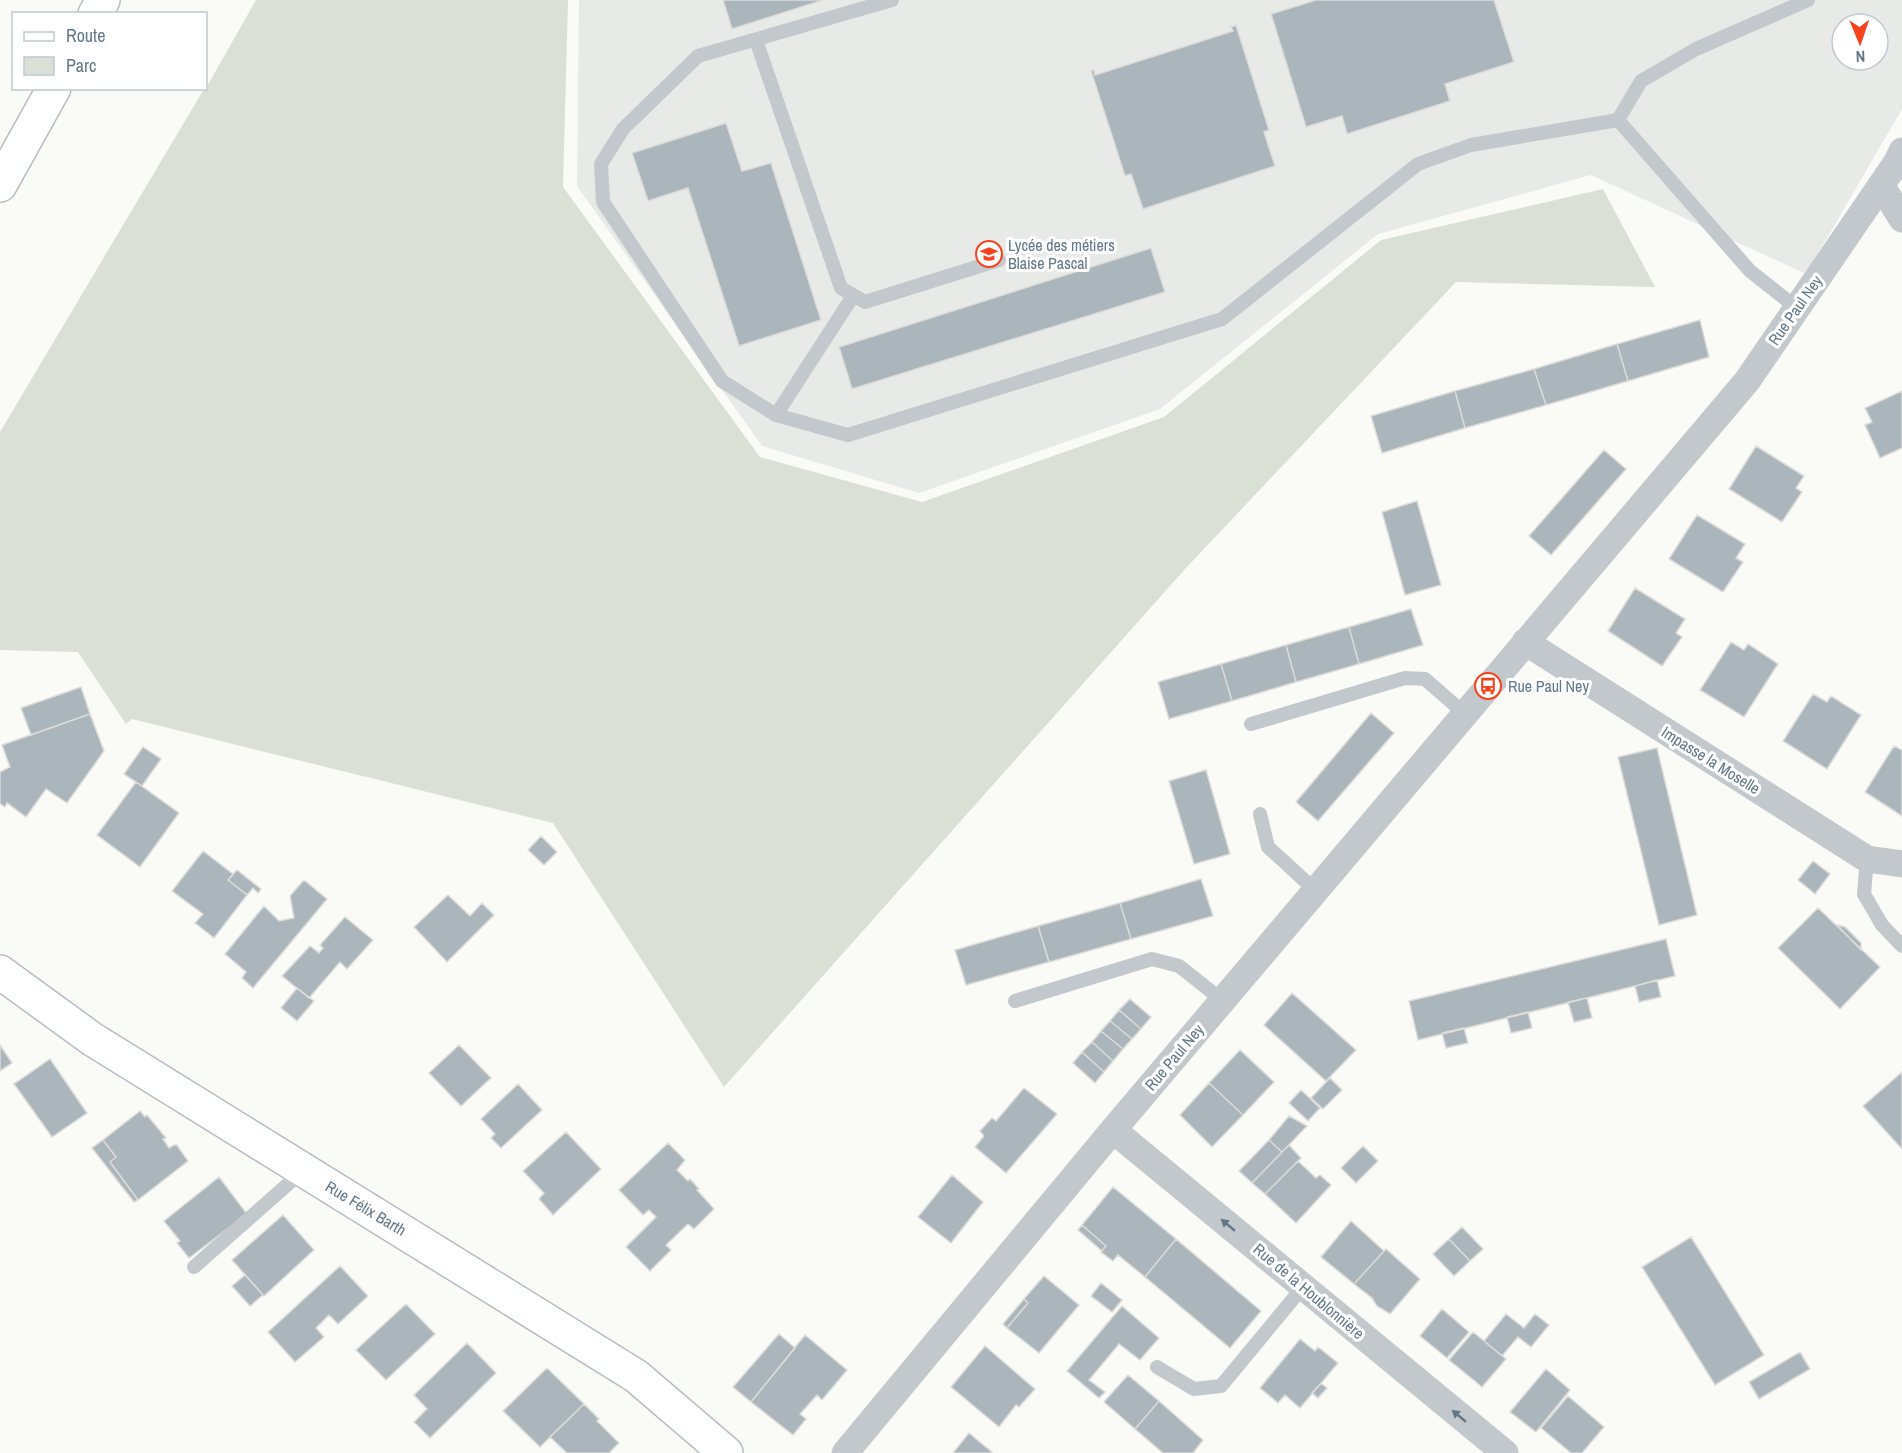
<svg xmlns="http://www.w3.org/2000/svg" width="1902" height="1453" font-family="'Archivo Narrow',sans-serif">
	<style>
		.built { fill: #e8eae8; fill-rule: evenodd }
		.green { fill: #dae0d6 }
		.building { fill: #abb6bc; stroke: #dcdcd9; stroke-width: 1.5 }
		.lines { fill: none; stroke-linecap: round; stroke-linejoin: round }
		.secondary-casing { stroke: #b7bec3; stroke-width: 36 }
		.lane { stroke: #c2c8cc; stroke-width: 14 }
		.street { stroke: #c2c8cc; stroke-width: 27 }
		.secondary { stroke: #fff; stroke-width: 33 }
		.oneway { fill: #627886 }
		.labels { text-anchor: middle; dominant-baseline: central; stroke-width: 6; stroke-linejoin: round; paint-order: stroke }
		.poi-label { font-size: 16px; fill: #627886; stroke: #fff; text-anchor: start }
		.street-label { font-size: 16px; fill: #627886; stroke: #fff }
	</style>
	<rect width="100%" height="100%" fill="#fafaf7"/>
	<!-- built -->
	<path class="built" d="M579,0h1323v109l-96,165 -215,-99 -213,59 -218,175 -241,84 -157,-47 -185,-260zM1842,24h36v36h-36z"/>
	<!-- green -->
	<path class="green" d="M256,0h312l-5,187 197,270 162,45 242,-85 217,-177 222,-51 52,98 -199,-5 -271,287 -461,518 -171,-264 -421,-104 -6,5 -48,-72 -78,-2v-218l204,-343 2,-1z"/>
	<!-- building -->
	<path class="building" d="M723,0h100l-91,29z
		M1316,0h178l20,62 -69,22 5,17 -103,33 -5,-18 -36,11 -35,-113z
		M1236,25l33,105 -5,2 11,34 -132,43 -12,-35 -6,2 -34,-105 3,-1 1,5 138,-44 -2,-4z
		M726,123l16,48 29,-8 50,157 -82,26 -51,-158 -40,13 -16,-48z
		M1151,248l14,44 -313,97 -13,-42z
		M1700,320l9,37 -81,24 -11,-37z
		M1617,344l11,37 -82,24 -12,-36z
		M1534,369l12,36 -81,23 -10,-37z
		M1455,391l10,37 -83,25 -11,-37z
		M1902,391v57l-22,10 -15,-33 7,-3 -7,-14z
		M1756,446l48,30 -8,12 6,4 -20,30 -53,-33z
		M1604,450l22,19 -75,86 -22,-19z
		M1417,501l24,84 -36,10 -23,-83z
		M1697,515l48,29 -9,14 7,4 -20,30 -54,-33z
		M1635,588l50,31 -9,14 6,4 -20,29 -54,-35z
		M1411,609l12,36 -64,19 -10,-37z
		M1349,627l10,37 -63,18 -10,-37z
		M1731,642l13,8 4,-6 30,20 -34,53 -44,-27z
		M1286,645l10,37 -64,19 -11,-37z
		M1221,664l11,37 -63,18 -11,-37z
		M81,687l9,27 -59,21 -10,-27z
		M1813,694l14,8 4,-6 30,19 -34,54 -44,-28z
		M1371,713l23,20 -76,88 -22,-19z
		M90,714l14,37 -37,52 -21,-14 -20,28 -19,-14 -2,4 -5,-3v-32l10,-5 -8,-22z
		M1894,746l8,4v66l-37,-24z
		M143,747l18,12 -19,27 -18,-12z
		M1657,748l40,167 -38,10 -41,-168z
		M1206,770l24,84 -36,10 -25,-83z
		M136,782l43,31 -39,54 -43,-32z
		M541,836l16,16 -13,13 -16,-15z
		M203,851l30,23 -5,6 19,15 -33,43 -19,-15 8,-9 -31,-23z
		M1813,861l17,13 -15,20 -17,-14z
		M237,870l24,19 -3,4 -5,-5 -6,7 -19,-15z
		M1201,879l12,37 -82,23 -11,-36z
		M304,880l23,19 -74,89 -11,-10 4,-6 -21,-18 39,-48 15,15 15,-3 -4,-22z
		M448,895l22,21 12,-13 12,12 -47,47 -33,-35z
		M1120,903l11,36 -82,23 -11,-36z
		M1818,908l62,59 -40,42 -62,-61z
		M345,917l28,23 -26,29 -7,-7 -31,36 -27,-22 28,-30 9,7 4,-5 -3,-3z
		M1837,925l8,2 16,16v7z
		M1038,926l11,36 -83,23 -11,-35z
		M1666,939l9,37 -257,64 -9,-39z
		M1657,980l4,17 -22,5 -4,-16z
		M297,988l17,13 -17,20 -16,-13z
		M1292,993l64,57 -30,31 -62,-56z
		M1587,998l5,20 -18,4 -6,-20z
		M1130,999l21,18 -10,12 -22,-19z
		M1119,1010l22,19 -9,10 -22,-18z
		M1528,1012l4,16 -21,5 -4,-16z
		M1110,1021l22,18 -9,10 -22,-18z
		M1464,1028l4,15 -22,5 -4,-15z
		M1101,1031l22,18 -10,12 -21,-19z
		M1092,1042l21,19 -9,11 -22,-20z
		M0,1045l12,18 -12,8z
		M459,1045l32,33 -30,28 -32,-33z
		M1240,1050l34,32 -31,33 -34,-32z
		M1082,1052l22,20 -9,11 -22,-20z
		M50,1059l37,54 -35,24 -38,-53z
		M1902,1072v77l-39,-43z
		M1330,1078l12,12 -19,19 -12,-11z
		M1209,1083l34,32 -31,32 -32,-32z
		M518,1084l24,26 -41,38 -10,-10 4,-4 -14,-15z
		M1024,1088l33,26 -51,59 -31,-26 9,-11 -4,-5 12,-13 4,3z
		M1301,1090l19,18 -12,13 -19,-18z
		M140,1111l5,6 2,-2 19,23 -3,1 6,9 7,-4 12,17 -50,39 -28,-38 6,-5 -13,-17z
		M1289,1116l18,10 -25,26 -13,-12z
		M566,1132l35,37 -48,46 -14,-16 5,-6 -21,-22z
		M103,1140l13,17 -6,5 28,38 -4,2 -42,-54z
		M1269,1140l13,12 -30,31 -13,-12z
		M668,1143l17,17 -8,10 11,11 2,-2 9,10 -2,1 17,19 -20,20 -6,-5 -22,21 5,5 -21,21 -24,-24 30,-30 -7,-7 -6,5 -24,-25z
		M1289,1145l12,13 -36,36 -13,-11z
		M1363,1146l15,15 -22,22 -15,-15z
		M1298,1161l18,17 4,-3 11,10 -35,38 -31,-29z
		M952,1175l31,27 -32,41 -33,-26z
		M219,1177l28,37 -58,44 -12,-15 3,-2 -16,-20z
		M1113,1187l63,52 -31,38 -27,-22 -5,6 -12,-9 5,-6 -24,-21z
		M283,1215l31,35 -50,46 -32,-36z
		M1351,1221l33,30 -30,33 -33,-27z
		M1082,1225l24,21 -4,5 -24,-21z
		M1462,1227l21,22 -13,12 -21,-22z
		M1691,1237l73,118 -49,30 -73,-118z
		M1176,1239l85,72 -31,37 -85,-71z
		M1449,1239l21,22 -16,15 -21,-22z
		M1386,1249l34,30 -30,35 -13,-8 -5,-8 -18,-14z
		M340,1266l28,30 -30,28 -9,-9 -13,13 8,9 -29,25 -27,-30z
		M245,1275l18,20 -13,11 -18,-20z
		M1044,1276l35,29 -40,48 -32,-25 21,-25 -4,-4z
		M1101,1283l21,17 -10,12 -21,-16z
		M1024,1299l4,4 -21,25 -4,-4z
		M406,1304l29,30 -49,46 -30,-30z
		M1122,1306l37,32 -19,22 -21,-16 -30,36 16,12 -6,6 -32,-27z
		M1442,1309l27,23 -22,26 -27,-22z
		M1506,1314l18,14 11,-14 14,11 -18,22 -13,-10 -16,19 -18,-15z
		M1473,1332l33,27 -24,28 -33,-27z
		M779,1334l16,14 -44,54 -18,-15z
		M805,1335l42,35 -25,30 -5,-5 -17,19 6,5 -13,16 -42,-33z
		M1300,1339l15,12 3,-4 20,16 -38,45 -15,-13 -7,8 -18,-15z
		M467,1343l29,30 -66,65 -16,-16 13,-13 -13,-14z
		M985,1346l50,43 -16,18 -3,-2 -17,22 -48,-40z
		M1800,1352l10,17 -51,30 -10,-17z
		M547,1368l37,36 -44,43 -37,-36z
		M1546,1369l24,21 -34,42 -26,-20z
		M1128,1375l31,26 -24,28 -31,-27z
		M1321,1383l6,5 -9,10 -6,-5z
		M1568,1396l36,31 -22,26h-11l-30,-25z
		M1159,1401l44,39 -10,13h-30l-28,-24z
		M584,1404l15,15 -2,2 22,22 -10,10h-42l-17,-16z
		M969,1433l24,20h-40z"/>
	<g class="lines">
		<defs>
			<path id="secondary" d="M95,14l8,-14
				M0,185l54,-97
				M0,972l92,67 544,337 90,77"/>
		</defs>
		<!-- secondary casing -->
		<use href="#secondary" class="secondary-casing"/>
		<!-- lane -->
		<path class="lane" d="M892,0l-194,56 -75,73 -22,35 2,38 119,179 54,34 72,20 374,-116 196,-155 53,-19 147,-25 132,151 47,37
			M756,40l85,248 24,14 134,-42
			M1618,120l23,-39 55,-32 112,-49
			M776,415l77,-119
			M1251,724l154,-46 20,1 39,34
			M1260,814l8,33 47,43
			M1867,859l-3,35 18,31 20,21
			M1015,1001l137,-42 27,7 43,34
			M194,1267l110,-97
			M1157,1367l37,22 27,-3 82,-99"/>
		<!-- street -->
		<path class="street" d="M1881,185l21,34
			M1525,642l342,217 35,5
			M1113,1130l392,323
			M845,1453l268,-323 634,-749 150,-219 5,-11"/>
		<!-- secondary -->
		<use href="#secondary" class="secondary"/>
	</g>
	<!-- one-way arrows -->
	<defs><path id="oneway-solid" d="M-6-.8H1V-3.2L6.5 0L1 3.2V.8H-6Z" transform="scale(1.5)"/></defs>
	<g class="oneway">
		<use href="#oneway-solid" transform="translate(1228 1225) rotate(-140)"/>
		<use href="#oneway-solid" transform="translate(1459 1416) rotate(-140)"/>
	</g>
	<!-- icons -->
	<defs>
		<symbol id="school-ring" viewBox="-11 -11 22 22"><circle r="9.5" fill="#fff" stroke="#f6411c" stroke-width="1.5"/><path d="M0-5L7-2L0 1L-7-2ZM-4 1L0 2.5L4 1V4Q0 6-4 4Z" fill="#f6411c"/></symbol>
		<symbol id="bus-ring" viewBox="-11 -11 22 22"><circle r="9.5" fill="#fff" stroke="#f6411c" stroke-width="1.5"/><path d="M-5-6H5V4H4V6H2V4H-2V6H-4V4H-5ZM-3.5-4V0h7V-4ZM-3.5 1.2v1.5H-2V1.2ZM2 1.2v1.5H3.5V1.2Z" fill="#f6411c"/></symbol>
	</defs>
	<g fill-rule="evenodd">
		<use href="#school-ring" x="974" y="239" width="30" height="30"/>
		<use href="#bus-ring" x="1473" y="671" width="30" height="30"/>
	</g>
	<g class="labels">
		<!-- poi labels -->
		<g class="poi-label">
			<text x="1008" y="245">Lycée des métiers<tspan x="1008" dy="18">Blaise Pascal</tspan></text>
			<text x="1508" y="686">Rue Paul Ney</text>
		</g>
		<!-- street labels -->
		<g class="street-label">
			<text transform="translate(1795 310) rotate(-55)">Rue Paul Ney</text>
			<text transform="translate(1711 760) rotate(32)">Impasse la Moselle</text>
			<text transform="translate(1174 1057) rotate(-50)">Rue Paul Ney</text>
			<text transform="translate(366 1208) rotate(31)">Rue Félix Barth</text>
			<text transform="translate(1309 1291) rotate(40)">Rue de la Houblonnière</text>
		</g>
	</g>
	<!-- legend -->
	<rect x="12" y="12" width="195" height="78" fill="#ffffff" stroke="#c0c9cf" stroke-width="1.5"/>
	<rect x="24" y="32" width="30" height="9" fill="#ffffff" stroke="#c0c9cf" stroke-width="1.5"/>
	<text x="66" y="42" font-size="18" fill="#627886">Route</text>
	<rect x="24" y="57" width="30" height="18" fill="#dae0d6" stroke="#c0c9cf" stroke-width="1.5"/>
	<text x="66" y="72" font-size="18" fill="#627886">Parc</text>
	<!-- north arrow -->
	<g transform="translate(1860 42) rotate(178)"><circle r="28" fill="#ffffff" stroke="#c0c9cf" stroke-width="1.5"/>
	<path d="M0-4.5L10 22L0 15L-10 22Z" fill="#f6411c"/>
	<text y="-9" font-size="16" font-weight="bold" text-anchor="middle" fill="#627886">N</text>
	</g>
</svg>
